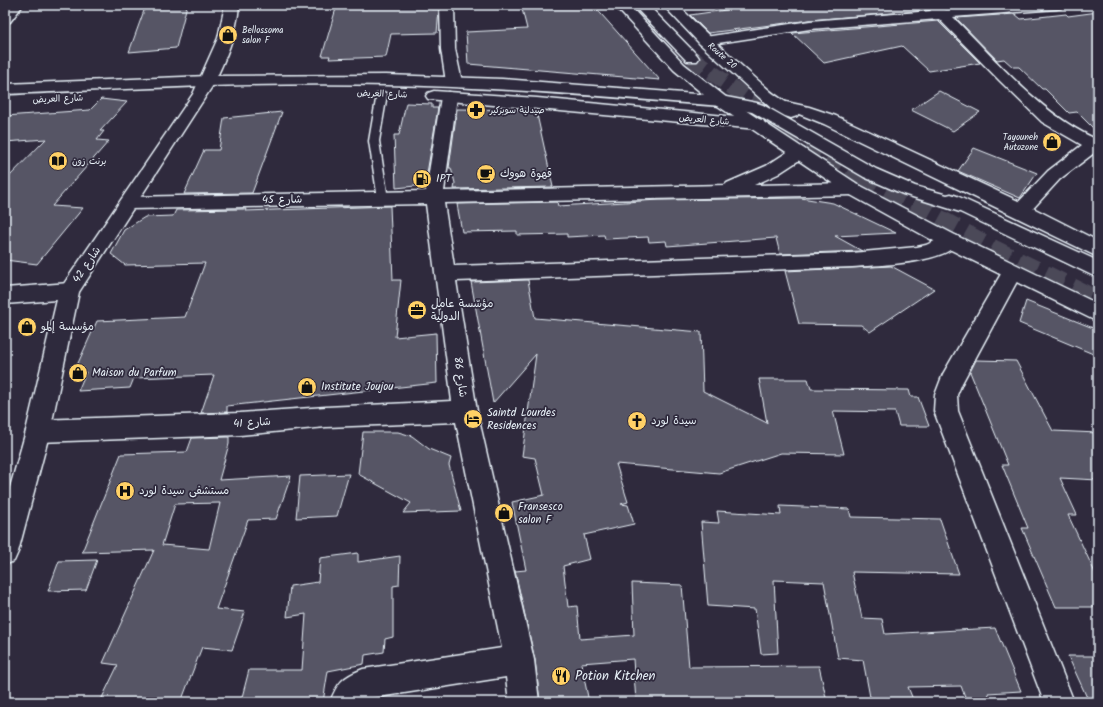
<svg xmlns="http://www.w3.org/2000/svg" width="1103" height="707" font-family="Kalam,'Playpen Sans Arabic',sans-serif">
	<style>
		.building { fill: #575565; stroke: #e8f1f8; fill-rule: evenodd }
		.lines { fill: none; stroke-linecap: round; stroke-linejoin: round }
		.secondary-tunnel-far1 { stroke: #4b4859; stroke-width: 16; stroke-dasharray: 16 8; stroke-linecap: butt }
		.secondary-tunnel { stroke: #4b4859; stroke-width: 20; stroke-dasharray: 20 10; stroke-linecap: butt }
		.service-casing { stroke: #e8f1f8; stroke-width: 3 }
		.minor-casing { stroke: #e8f1f8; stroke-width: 3 }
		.tertiary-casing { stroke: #e8f1f8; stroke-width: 3 }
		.secondary-casing { stroke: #e8f1f8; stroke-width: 3 }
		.trunk-casing { stroke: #e8f1f8; stroke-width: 3 }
		.service { fill: #2f2a3d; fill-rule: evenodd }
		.minor { fill: #2f2a3d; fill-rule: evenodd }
		.tertiary { fill: #2f2a3d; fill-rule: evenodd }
		.secondary { fill: #2f2a3d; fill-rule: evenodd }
		.trunk { fill: #2f2a3d; fill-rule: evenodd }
		.labels { text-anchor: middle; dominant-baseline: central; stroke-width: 3.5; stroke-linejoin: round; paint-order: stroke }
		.far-poi-label { font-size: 9px; fill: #e8f1f8; stroke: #2f2a3d; text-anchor: start }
		.far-street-label { font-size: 9px; fill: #e8f1f8; stroke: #2f2a3d }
		.poi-label { font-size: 11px; fill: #e8f1f8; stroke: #2f2a3d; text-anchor: start }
		.street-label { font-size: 11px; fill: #e8f1f8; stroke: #2f2a3d }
		.near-poi-label { font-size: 13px; fill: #e8f1f8; stroke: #2f2a3d; text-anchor: start }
	</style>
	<rect width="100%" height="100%" fill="#2f2a3d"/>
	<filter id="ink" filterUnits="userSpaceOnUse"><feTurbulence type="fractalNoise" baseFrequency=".025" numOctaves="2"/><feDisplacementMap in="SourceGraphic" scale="8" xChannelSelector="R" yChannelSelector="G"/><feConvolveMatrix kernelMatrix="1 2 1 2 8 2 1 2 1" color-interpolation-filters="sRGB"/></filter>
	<g filter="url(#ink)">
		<!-- building -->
		<path class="building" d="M146,5h41l-11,43 -47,4z
			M337,5h94v4h8l-2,24 -46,1 -5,23 -57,2 1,-3h-8z
			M521,5h72l67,75 -192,-16 -2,-32 61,-3z
			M761,5h166l2,5 -119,10 -102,13 -18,-18z
			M1098,12v121l-21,-21 -8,1 -24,-24h-3l-23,-22h-6l-9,-8 -7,1 -41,-42 59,-4 6,5 45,-5 2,2z
			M938,21l42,42 -51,8 -27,-25 -78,17 -32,-30z
			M939,91l41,21 -27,19 -42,-21z
			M101,99l26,3 -27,29h4l-7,9 12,1 -57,65 31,2 -46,56 -32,-4v-79l41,-42 -41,3v-26l85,-6z
			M406,103l26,1v4h6l-13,77 -29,3 -2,-53h5z
			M457,109l79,1 17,77 -99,2 1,-6 -4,-15h-2z
			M282,112l-30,81 -68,1 20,-44h15l5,-32z
			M974,148l63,25 -17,25 -62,-27z
			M801,198l32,5 63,30 -61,3 27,15 -82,3 -4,-16 -109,8 -1,-5 -17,1 -1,-5 -43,2 -1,-4 -37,2v-3l-50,1v-4l-55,1 -5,-28 100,-2 1,4 101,-6z
			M390,206l3,74h8l-6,57 41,-4 1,50 -210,23v6l-26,1 13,-38 -80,3 -4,10 -52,3 8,-19h-12l23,-51 88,-4 20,-54 -80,2 -14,-11 13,-24 21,-13 28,-1 3,-6 70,-1 -1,2z
			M891,266l43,23 -64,43 -9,-7 -62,-1 -14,-53z
			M528,280l7,38 166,14 2,59 64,32 -8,-44h49l3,10 98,1 2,7h7l11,29h-30l-4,-14 -62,-1 11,43 -63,-1 -62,20 -103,-9 12,38 -7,2 7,1 6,19 -50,11 6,24 -27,7 5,41 9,-1 3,33 54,-4 -2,-52 50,2 7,82 130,-1 8,36h-191l-3,-43 -52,4 8,39h-49l-5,-42 -20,-89 11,-1 -14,-68 32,-7 -9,-37 -13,-2 14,-102 -43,49 -22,-121z
			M1026,301l72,29v26l-79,-33z
			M976,360l40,1 37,70 45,2v47l-38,-2 17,37h-9l30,64v28h-42l-34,-79h6l-26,-63h6l-38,-93z
			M363,432h35l14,4 17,13 22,9 -2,7 12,46 -58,2 8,-10 -53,-29z
			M229,437v7l-10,36 72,-4 -15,43 -28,1 -32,89 29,3 -13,38 -30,-3 -21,55h-81l18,-37 -15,-2 51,-113 -72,2 39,-98 66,-2 5,-14zM220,503l-11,46 -47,-4 13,-41z
			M349,474l-12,42 -41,2 4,-42z
			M780,506l69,3 2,8 89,2 19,55 -107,-2 10,46 20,1 3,15 110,-6 26,63 -33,2 4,9h-25l-6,-16 -53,1 6,15h-24l-20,-5 -7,-37 -25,-2 -14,-76 -50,-2 4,73 -17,1 -6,-45 -47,-3 -7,-84 18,1 -2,-12 64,4z
			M358,553v9l42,-6 -1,29 -6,1v51l-8,2 -1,13 -19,3 -1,9 -36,7 -5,31 -82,-1 8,-31h53l4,-56 -19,3 3,-31 28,-4 2,-24z
			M97,560l-11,30 -38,1 11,-30z
			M1068,656h30v46h-9z"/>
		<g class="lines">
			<!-- secondary-tunnel-far1 -->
			<path class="secondary-tunnel-far1" d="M692,58l96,70 74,48"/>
			<!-- secondary-tunnel -->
			<path class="secondary-tunnel" d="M860,175l132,74 106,52"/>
			<defs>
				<path id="service" d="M382,91l5,3 -8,47 9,58 -5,4 -5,-4 -9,-58 8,-47z"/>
				<path id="minor" d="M9,5h14l-13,17 -5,1v-13z
					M440,5h14l1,44 7,33 -3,3h-10l-3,-3 -5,-33z
					M928,5h13l5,5 59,-5h58l-2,3 -5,1 -103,8c43,43 89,99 145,123v10l-38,29 -33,36 -7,1 -7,-1 -2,-5 37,-39 34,-26 -40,-23 -42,-41 -61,-62 -129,10 -105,16 -5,-1 -2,-3 2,-3 5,-1 105,-16 121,-10z
					M449,92l6,2 2,3 -13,94 281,-6 2,-2 39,-17 26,-17 6,-2 6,2 3,4 -3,4 -26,17 -24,11 99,-2 6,2 3,4 -3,4 -6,2 -409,8 10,63 398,-13 65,-6 9,-2 24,-11 7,2 3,5c-14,23 -83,24 -108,26l-396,14 21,130 57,249 5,42h-30l-3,-25 -140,22 -3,3h-33c8,-20 13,-25 33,-33l139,-21 -46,-226 -130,5 -86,8 -202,7 -8,-3 -4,-8 4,-8 8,-3 202,-7 86,-6 126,-6 -26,-197 -297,5 -6,-2 -3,-4 3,-4 6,-2 297,-6 15,-94 2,-3z
					M1012,264l7,3 3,5 -60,111 -5,12 1,16 116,291h-30l-110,-291 1,-16 8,-21 62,-107z
					M69,283l7,2 3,6 -3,6 -7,2 -64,5v-16z"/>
				<path id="tertiary" d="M225,5h14c-2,28 -14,55 -26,80l-134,207 -29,139 -32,121 -4,9 -9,4v-60l21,-74 33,-140 134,-197 25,-56z"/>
				<path id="secondary" d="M633,5h15l49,50 2,3 -2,3h-10z
					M663,5h15c29,30 60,58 92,86 7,6 25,16 29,22l-2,3 -6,2 -6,-2 -14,-8 -71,-64z
					M386,75l116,4 219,17 36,7 6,2 113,64 39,17 32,9 4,-1 6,2 141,65v17l-138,-66 -57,-18 -39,-17 -112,-65 -31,-6c-111,-9 -223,-19 -334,-21 -128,-3 -255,4 -382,9v-10l203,-8z
					M434,91l103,7 220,21 6,1 2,4 -2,4 -6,1 -329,-30 -2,-3 2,-3z"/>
				<path id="trunk" d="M614,5h15l55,59 43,34 132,87 98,51 141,68v18l-155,-76 -96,-53 -132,-89 -41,-34z
					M777,100l32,7 27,9 191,89 71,36v16l-274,-133 -25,-10 -28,-6 -2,-3 2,-3z"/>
			</defs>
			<!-- service casing -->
			<use href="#service" class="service-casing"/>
			<!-- minor casing -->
			<use href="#minor" class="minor-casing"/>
			<!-- tertiary casing -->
			<use href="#tertiary" class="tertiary-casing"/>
			<!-- secondary casing -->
			<use href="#secondary" class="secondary-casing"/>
			<!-- trunk casing -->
			<use href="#trunk" class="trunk-casing"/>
			<!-- service -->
			<use href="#service" class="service"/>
			<!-- minor -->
			<use href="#minor" class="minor"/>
			<!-- tertiary -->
			<use href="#tertiary" class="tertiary"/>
			<!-- secondary -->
			<use href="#secondary" class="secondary"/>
			<!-- trunk -->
			<use href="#trunk" class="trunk"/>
		</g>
	</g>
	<!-- icons -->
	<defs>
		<symbol id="shop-disc" viewBox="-11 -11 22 22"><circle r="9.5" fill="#ffd166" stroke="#2f2a3d"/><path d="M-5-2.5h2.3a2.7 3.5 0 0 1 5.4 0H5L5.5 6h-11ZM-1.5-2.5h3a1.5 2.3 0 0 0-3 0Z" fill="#111"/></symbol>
		<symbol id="pharmacy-disc" viewBox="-11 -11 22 22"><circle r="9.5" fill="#ffd166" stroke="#2f2a3d"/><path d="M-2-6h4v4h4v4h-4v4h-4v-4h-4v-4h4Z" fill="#111"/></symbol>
		<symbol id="library-disc" viewBox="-11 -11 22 22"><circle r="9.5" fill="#ffd166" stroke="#2f2a3d"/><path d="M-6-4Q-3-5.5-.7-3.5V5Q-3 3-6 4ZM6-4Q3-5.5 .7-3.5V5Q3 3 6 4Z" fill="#111"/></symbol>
		<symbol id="cafe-disc" viewBox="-11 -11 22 22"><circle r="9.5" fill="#ffd166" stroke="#2f2a3d"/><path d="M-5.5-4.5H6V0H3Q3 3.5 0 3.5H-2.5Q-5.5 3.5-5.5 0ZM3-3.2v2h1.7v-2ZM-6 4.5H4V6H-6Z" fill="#111"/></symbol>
		<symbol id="fuel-disc" viewBox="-11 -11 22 22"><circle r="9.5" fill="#ffd166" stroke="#2f2a3d"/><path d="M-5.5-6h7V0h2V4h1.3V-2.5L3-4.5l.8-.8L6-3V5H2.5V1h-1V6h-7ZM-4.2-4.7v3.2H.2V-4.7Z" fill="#111"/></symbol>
		<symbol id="office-disc" viewBox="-11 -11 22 22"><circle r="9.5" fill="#ffd166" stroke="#2f2a3d"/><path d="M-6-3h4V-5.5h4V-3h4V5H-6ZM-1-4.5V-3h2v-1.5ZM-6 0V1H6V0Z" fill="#111"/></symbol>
		<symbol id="hotel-disc" viewBox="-11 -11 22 22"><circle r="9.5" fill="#ffd166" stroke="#2f2a3d"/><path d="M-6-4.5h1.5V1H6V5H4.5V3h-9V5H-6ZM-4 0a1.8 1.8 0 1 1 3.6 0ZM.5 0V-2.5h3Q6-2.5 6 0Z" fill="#111"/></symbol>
		<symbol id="church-disc" viewBox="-11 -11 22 22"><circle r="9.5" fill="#ffd166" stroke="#2f2a3d"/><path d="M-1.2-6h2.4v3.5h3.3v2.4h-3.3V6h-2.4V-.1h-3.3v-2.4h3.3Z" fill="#111"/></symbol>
		<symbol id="hospital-disc" viewBox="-11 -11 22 22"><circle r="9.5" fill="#ffd166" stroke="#2f2a3d"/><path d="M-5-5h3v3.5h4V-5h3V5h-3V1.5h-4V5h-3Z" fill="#111"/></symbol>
		<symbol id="restaurant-disc" viewBox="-11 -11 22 22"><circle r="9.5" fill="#ffd166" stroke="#2f2a3d"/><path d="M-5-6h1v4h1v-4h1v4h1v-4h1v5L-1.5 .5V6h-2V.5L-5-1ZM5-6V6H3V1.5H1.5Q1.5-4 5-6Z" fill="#111"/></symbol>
	</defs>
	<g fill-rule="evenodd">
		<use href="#shop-disc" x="217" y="24" width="22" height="22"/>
		<use href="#pharmacy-disc" x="465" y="99" width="22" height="22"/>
		<use href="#shop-disc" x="1041" y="131" width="22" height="22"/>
		<use href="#library-disc" x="47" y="150" width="22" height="22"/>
		<use href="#cafe-disc" x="475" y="163" width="22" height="22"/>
		<use href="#fuel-disc" x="411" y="168" width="22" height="22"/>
		<use href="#office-disc" x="406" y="299" width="22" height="22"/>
		<use href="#shop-disc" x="16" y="316" width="22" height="22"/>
		<use href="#shop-disc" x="67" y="362" width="22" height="22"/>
		<use href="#shop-disc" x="296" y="376" width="22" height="22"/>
		<use href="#hotel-disc" x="462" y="408" width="22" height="22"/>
		<use href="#church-disc" x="626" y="410" width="22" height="22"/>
		<use href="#hospital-disc" x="114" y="480" width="22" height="22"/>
		<use href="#shop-disc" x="493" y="502" width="22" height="22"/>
		<use href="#restaurant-disc" x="550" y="665" width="22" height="22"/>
	</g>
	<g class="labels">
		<!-- far-poi labels -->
		<g class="far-poi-label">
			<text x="242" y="30">Bellossoma<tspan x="242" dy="10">salon F</tspan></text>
			<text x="490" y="110">صيدلية سوبركير</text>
			<text x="1038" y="137" text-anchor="end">Tayouneh<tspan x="1038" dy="10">Autozone</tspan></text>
			<text x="72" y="161">برنت زون</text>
		</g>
		<!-- far-street labels -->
		<g class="far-street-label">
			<text transform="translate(722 56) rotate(41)">Route 20</text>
			<text transform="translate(382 94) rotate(2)">شارع العريض</text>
			<text transform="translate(58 99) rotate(-2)">شارع العريض</text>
			<text transform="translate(704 120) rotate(5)">شارع العريض</text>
		</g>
		<!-- poi labels -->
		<g class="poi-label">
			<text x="500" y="174">قهوة هووك</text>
			<text x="436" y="179">IPT</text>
			<text x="431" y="304">مؤسّسة عامل<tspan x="431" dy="13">الدولية</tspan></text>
			<text x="41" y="327">مؤسسة إلمو</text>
			<text x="92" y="373">Maison du Parfum</text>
			<text x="321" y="387">Institute Joujou</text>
			<text x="487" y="413">Saintd Lourdes<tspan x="487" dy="13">Residences</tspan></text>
			<text x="651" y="421">سيدة لورد</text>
			<text x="139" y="491">مستشفى سيدة لورد</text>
			<text x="518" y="507">Fransesco<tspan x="518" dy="13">salon F</tspan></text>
		</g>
		<!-- street labels -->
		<g class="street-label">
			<text transform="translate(282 200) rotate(-1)">شارع 45</text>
			<text transform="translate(87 265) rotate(-56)">شارع 42</text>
			<text transform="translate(460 377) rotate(82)">شارع 86</text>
			<text transform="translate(252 423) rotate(-4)">شارع 41</text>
		</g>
		<!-- near-poi labels -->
		<g class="near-poi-label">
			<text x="575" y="676">Potion Kitchen</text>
		</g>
	</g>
	<!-- margin -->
	<rect width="1103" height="707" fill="none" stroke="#2f2a3d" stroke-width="20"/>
	<rect x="10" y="10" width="1083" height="687" fill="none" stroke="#e8f1f8" stroke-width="1.5" filter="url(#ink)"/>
</svg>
